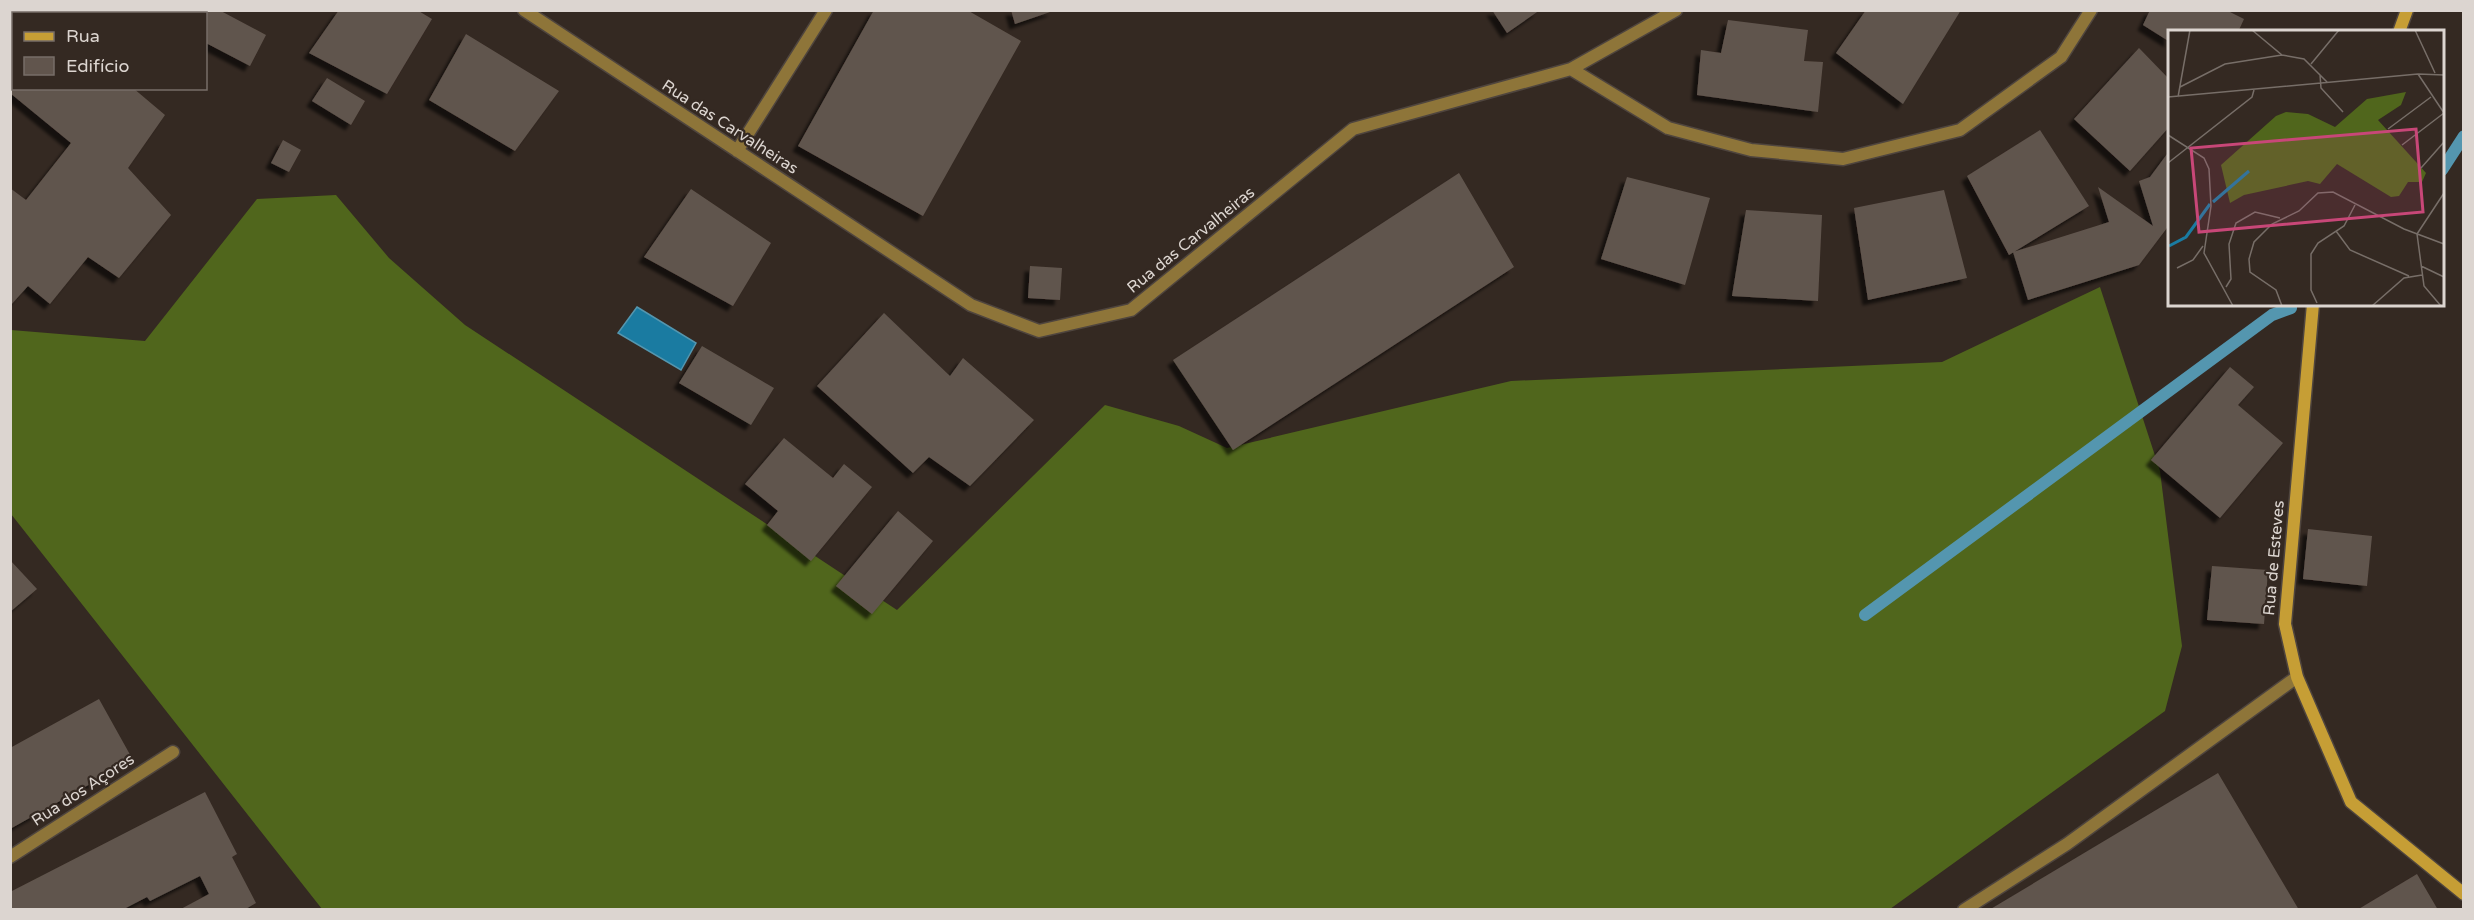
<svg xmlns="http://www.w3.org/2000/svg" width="2474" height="920" font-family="'Varela Round',sans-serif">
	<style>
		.forest { fill: #50661c }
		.water { fill: #1a7ba1; stroke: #5496af; stroke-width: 1.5 }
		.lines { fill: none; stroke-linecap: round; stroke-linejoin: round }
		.stream { stroke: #5496af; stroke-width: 12 }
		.building { fill: #61554d; filter: url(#shadow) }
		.lane-casing { stroke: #4f453e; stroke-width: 15 }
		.street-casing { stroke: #4f453e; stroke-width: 15 }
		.secondary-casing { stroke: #4f453e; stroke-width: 15 }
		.lane { stroke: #8e7539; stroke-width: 12 }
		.street { stroke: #8e7539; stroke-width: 12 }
		.secondary { stroke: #c69e35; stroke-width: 12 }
		.labels { text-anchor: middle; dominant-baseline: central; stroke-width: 4.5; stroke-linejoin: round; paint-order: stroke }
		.street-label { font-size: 16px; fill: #dcd5d0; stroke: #342922 }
		.inset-river { fill: none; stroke: #1a7ba1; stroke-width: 3 }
		.inset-road { fill: none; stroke: #776e68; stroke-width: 1.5 }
		.view { fill: #c84778; fill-opacity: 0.15; stroke: #c84778; stroke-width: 3 }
		.inset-edge { fill: none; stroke: #dcd5d0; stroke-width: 3 }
	</style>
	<defs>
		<filter id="shadow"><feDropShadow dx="-5.5" dy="5.5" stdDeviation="1.5" flood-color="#0009"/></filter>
	</defs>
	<rect width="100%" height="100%" fill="#342922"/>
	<!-- forest -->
	<path class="forest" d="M336,195l53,63 76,67 432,285 208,-205 74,21 48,22 284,-67 431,-19 158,-75 60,184 22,175 -17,65 -275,198h-1568l-311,-395v-184l134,11 112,-142z"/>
	<!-- water -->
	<path class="water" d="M637,307l59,36 -15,27 -63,-37z"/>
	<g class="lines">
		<!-- stream -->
		<path class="stream" d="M2442,170l22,-34
			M1865,615l407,-300 19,-7"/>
	</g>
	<!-- building -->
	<path class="building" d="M10,10h42l-2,4h-36v74h119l32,27 -37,53 43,47 -52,63 -31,-21 -38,47 -22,-18 -18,20v-118l16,12 45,-57 -61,-50z
		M142,10h77l47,25 -16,31 -44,-23v-29h-58z
		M339,10h78l15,9 -45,75 -78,-41z
		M874,10h93l54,31 -98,175 -125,-70z
		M1011,10h42v1l-38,13z
		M1492,10h48l-33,23z
		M1866,10h95l-58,94 -67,-51z
		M2150,10h76l18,9 -6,13h-68v10l-27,-17z
		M1728,20l80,10 -4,31 19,1 -5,50 -121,-17 4,-45 20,3z
		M466,34l93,57 -44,60 -86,-51z
		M2139,48l31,32v46l-40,45 -56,-52z
		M327,78l38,23 -14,24 -39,-24z
		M2040,130l49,76 -80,49 -42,-79z
		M283,140l18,10 -12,22 -18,-9z
		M2170,150v74l-31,41 -111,35 -15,-48 96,-30 -11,-35 55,39 -14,-45 11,-4z
		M1459,173l55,94 -281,183 -60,-90z
		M1627,177l83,21 -25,87 -84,-26z
		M691,189l80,54 -38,63 -89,-49z
		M1944,190l23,88 -99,22 -14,-92z
		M1746,210l76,5 -4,86 -86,-5z
		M1030,266l32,2 -2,32 -32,-2z
		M884,313l66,63 13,-18 71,62 -64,66 -41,-29 -16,16 -96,-87z
		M702,346l72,42 -23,37 -72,-42z
		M2230,367l24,20 -16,18 45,38 -63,75 -69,-58z
		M784,438l49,40 11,-14 28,23 -61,74 -44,-36 11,-14 -33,-27z
		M898,511l35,30 -61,73 -36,-28z
		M2308,529l64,7 -5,50 -64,-7z
		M10,560l27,29 -27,23z
		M2212,566l56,4 -4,54 -57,-4z
		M99,699l34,61 -123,69v-81z
		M2218,773l81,137h-310z
		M205,792l32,62 -5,3 24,46 -12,7h-65l30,-16 -9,-18 -50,25 -3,-4 -25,13h-112v-18z
		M2417,874l21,36h-81z"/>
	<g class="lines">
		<defs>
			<path id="lane" d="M1964,910l103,-66 230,-167"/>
			<path id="street" d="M524,10l447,295 68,26 92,-21 222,-181 218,-60 105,-59
				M1571,69l97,59 83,22 92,9 117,-29 101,-73 30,-47
				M737,151l89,-141
				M10,857l163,-105"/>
			<path id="secondary" d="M2399,32l8,-22
				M2313,304l-28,320 12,53 54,125 113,92"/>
		</defs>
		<!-- lane casing -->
		<use href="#lane" class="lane-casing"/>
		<!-- street casing -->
		<use href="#street" class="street-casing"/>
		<!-- secondary casing -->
		<use href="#secondary" class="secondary-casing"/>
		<!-- lane -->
		<use href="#lane" class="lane"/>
		<!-- street -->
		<use href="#street" class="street"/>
		<!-- secondary -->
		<use href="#secondary" class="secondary"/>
	</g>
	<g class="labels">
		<!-- street labels -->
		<g class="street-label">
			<text transform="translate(730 127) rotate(33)">Rua das Carvalheiras</text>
			<text transform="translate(1191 240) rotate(-39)">Rua das Carvalheiras</text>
			<text transform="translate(2274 558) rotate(-85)">Rua de Esteves</text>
			<text transform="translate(83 790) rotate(-33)">Rua dos Açores</text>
		</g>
	</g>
	<!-- overview -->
	<g transform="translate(2168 30)">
		<rect width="276" height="276" fill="#342922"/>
		<path d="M238,62l-5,13 -23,15 48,53 -4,9h-14l-9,14 -8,1 -54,-33 -17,20 -12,-3 -64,14 -14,8 -9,-38 55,-49 10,-4 22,2 27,13 32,-28z" fill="#50661c"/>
		<path class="inset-river" d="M45,172l36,-31M1,216l17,-9 24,-33"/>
		<path class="inset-road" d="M84,0l30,25 22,4 16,16M247,0l20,43M143,34l28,-34M250,44l26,39M159,52l-7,-7 1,13 22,24M12,57l45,-23 57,-9M0,67l250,-23 26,1M10,67l12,-67M220,99l43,-32M0,105l36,23 5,11 2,37 -7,47 29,53M234,115l42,-32M0,133l84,-66 2,-7M253,138l23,-26M168,201l14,19 59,26M253,236l23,11M9,238l16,-8 10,-14M58,257l5,-8 -2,-35 7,-21 19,-11 25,6M149,273l-6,-13v-36l7,-11 26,-17 11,-21M114,276l-6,-16 -26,-18 -1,-13 5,-17 18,-18 27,-13 19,-18 15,-1 71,37 40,15M204,276l32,-28 18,-3M273,276l-17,-20 -7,-52 27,-41"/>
		<path class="view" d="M248,99l7,83 -224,20 -8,-84z"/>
		<rect width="276" height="276" class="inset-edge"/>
	</g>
	<!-- border -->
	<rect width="2474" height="920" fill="none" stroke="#dcd5d0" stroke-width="24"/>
	<!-- legend -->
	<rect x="12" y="12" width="195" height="78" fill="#342922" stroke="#776e68" stroke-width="1.5"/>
	<rect x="24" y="32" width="30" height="9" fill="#c69e35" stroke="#776e68" stroke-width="1.5"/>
	<text x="66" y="42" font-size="18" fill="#dcd5d0">Rua</text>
	<rect x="24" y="57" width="30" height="18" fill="#61554d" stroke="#776e68" stroke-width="1.5"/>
	<text x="66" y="72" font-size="18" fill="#dcd5d0">Edifício</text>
</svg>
